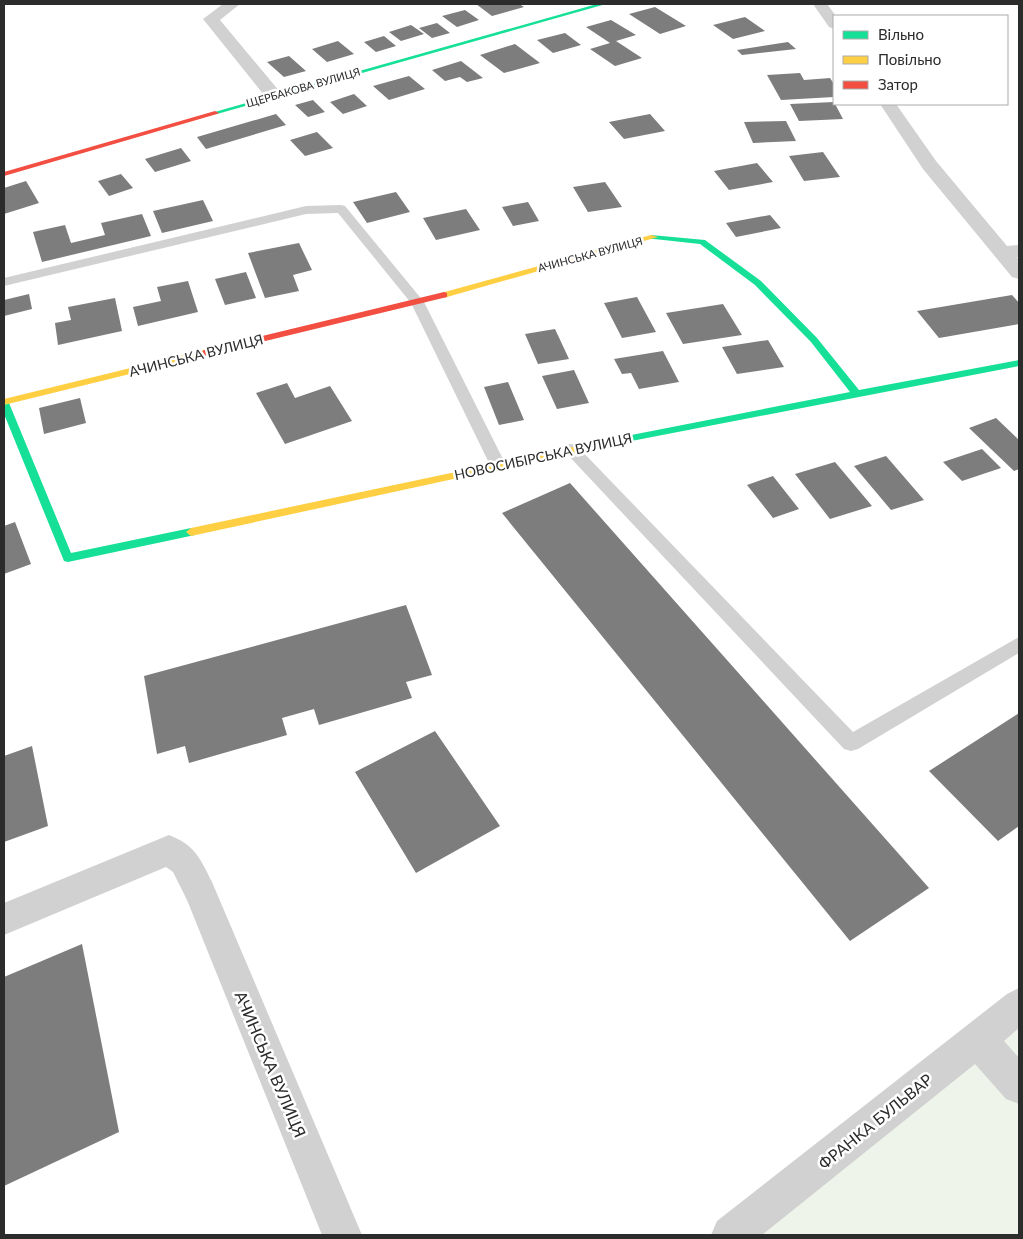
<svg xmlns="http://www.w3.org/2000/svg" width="1023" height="1239" font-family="Lato,sans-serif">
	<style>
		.green { fill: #eef4ea }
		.building { fill: #7d7d7d }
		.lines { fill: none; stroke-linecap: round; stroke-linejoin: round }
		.lane { fill: #d1d1d1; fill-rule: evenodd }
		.street { fill: #d1d1d1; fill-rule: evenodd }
		.fast { fill: #16e098; fill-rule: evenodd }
		.slow { fill: #ffcf43; fill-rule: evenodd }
		.jam { fill: #f24e42; fill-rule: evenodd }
		.labels { text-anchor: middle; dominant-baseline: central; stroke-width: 5; stroke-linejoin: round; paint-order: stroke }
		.far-street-label { font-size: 11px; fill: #2c2c2c; stroke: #fff }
		.street-label { font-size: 14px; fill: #2c2c2c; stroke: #fff }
		.near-street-label { font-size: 16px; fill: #2c2c2c; stroke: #fff }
	</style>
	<rect width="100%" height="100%" fill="#fff"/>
	<!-- green -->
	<path class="green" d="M1019,1006v229h-287z"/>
	<!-- building -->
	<path class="building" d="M476,4h43l5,3 -32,9z
		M655,7l31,19 -26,8 -31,-20z
		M465,10l14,10 -22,7 -15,-11z
		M745,17l20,14 -32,8 -20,-14z
		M611,20l25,15 -20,6 26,17 -27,8 -25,-17 20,-6 -24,-16z
		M437,23l13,10 -18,5 -13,-10z
		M411,25l13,9 -23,7 -12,-9z
		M565,33l16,12 -28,8 -16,-13z
		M384,36l12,10 -20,6 -12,-10z
		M338,41l16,13 -27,8 -15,-13z
		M788,42l8,7 -54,6 -5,-5z
		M515,44l25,19 -36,10 -24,-18z
		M289,56l17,15 -22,6 -17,-15z
		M461,61l22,17 -16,4 -7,-5 -15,4 -13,-11z
		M800,73l4,7 26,-2 4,6v13l-53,3 -14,-25z
		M409,76l16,13 -36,11 -16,-14z
		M354,94l13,12 -24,8 -13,-12z
		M313,100l12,12 -17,5 -13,-12z
		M834,102l9,17 -44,2 -9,-17z
		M276,114l10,11 -80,24 -9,-12z
		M650,114l15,17 -41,8 -15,-17z
		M786,121l10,20 -43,2 -9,-21z
		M317,132l16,16 -28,8 -15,-16z
		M181,148l10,13 -36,11 -10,-13z
		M823,152l17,25 -36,4 -15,-25z
		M757,163l16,19 -44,8 -15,-19z
		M121,174l12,14 -24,8 -11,-15z
		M26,181l13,22 -35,11v-26z
		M605,182l17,25 -34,5 -15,-25z
		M396,192l14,20 -43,11 -14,-21z
		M203,200l10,21 -51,12 -9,-22z
		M528,202l11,19 -26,5 -11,-19z
		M466,209l14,21 -44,10 -13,-22z
		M142,214l9,22 -109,26 -9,-30 32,-7 6,18 34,-8 -4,-12z
		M770,215l11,13 -45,9 -10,-14z
		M299,243l13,27 -19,5 6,16 -34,7 -17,-45z
		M246,272l10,26 -31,7 -10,-26z
		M188,281l10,31 -60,14 -5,-19 28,-6 -4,-14z
		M29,294l3,15 -28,7v-16z
		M1012,295l7,8v21l-80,14 -22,-27z
		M637,297l19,35 -34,6 -18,-35z
		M115,298l7,33 -64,14 -3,-22 16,-3 -3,-13z
		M723,304l19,31 -59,9 -17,-31z
		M555,329l14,30 -31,5 -13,-30z
		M768,340l16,27 -47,7 -15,-27z
		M663,351l16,31 -40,7 -8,-16 -9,1 -8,-15z
		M574,370l15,33 -32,6 -15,-33z
		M508,382l16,38 -25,5 -15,-38z
		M287,383l8,15 35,-12 22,35 -67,23 -29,-51z
		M80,398l6,25 -42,11 -5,-26z
		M996,418l23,22v29l-5,2 -45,-43z
		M982,449l19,19 -39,13 -19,-19z
		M886,456l38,44 -33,10 -37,-44z
		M835,462l37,44 -42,13 -35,-45z
		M773,476l26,33 -26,9 -26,-33z
		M570,483l359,405 -79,53 -348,-428z
		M15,522l16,42 -27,10v-48z
		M406,605l26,70 -26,7 6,16 -93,27 -5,-16 -32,9 5,17 -98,28 -4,-17 -28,8 -13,-78z
		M1019,713v113l-21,15 -69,-70z
		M435,731l65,95 -84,47 -61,-101z
		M32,746l16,80 -44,16v-86z
		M82,944l37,188 -115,54v-209z"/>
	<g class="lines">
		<!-- lane -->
		<path class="lane" d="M341,205l4,1 79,96 82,163 -3,4h-10l-3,-4 -79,-162 -73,-90 -32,1 -302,72v-8l302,-72z
			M571,444l5,1 277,287 166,-95v16l-161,96 -7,2 -7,-2 -278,-296 -3,-4 3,-4z"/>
		<!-- street -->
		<path class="street" d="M223,4h17l-20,16 60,72 2,4 -2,4h-12l-65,-81z
			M813,4h14l9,12h-2v13l-5,-2z
			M880,104h16l40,57 71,85 12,-1v12h-2l2,3v19l-7,-2 -89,-108z
			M169,835c26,10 31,23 43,47l150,353h-40l-135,-335 -14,-28 -7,-5 -162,68v-32z
			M1019,988v40l-15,13 15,17v46l-13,-5 -31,-35 -213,171h-51l6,-14 290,-227z"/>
		<!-- fast -->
		<path class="fast" d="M597,4h9l-389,110 -6,-1z
			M651,235l54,5 56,41 56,57 42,52 160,-30v6l-403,78 -3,-1 -2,-2 5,-3 234,-46 -39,-50 -56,-57 -55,-41 -46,-5h-3z
			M4,400l5,3 62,150 120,-25 4,1 1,3 -1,3 -127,27 -4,-1 -60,-147z"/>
		<!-- slow -->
		<path class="slow" d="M651,235l7,2 -211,60 -3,1 -4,-3 1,-2z
			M204,350l3,1v4l-203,50v-6z
			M616,438l5,3 -2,2 -428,93 -5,-4 5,-4z"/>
		<!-- jam -->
		<path class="jam" d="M215,111l4,2 -2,1 -213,62v-4z
			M444,292l3,1v4l-243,59 -5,-3 5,-3z"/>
	</g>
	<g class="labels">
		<!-- far-street labels -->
		<g class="far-street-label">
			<text transform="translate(303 87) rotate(-16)">ЩЕРБАКОВА ВУЛИЦЯ</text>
			<text transform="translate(590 254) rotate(-15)">АЧИНСЬКА ВУЛИЦЯ</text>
		</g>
		<!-- street labels -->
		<g class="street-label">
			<text transform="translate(196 355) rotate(-14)">АЧИНСЬКА ВУЛИЦЯ</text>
			<text transform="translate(543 456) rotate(-12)">НОВОСИБІРСЬКА ВУЛИЦЯ</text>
		</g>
		<!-- near-street labels -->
		<g class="near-street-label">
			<text transform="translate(271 1064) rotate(67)">АЧИНСЬКА ВУЛИЦЯ</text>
			<text transform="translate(875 1121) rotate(-39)">ФРАНКА БУЛЬВАР</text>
		</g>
	</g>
	<!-- border -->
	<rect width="1023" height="1239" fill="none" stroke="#2c2c2c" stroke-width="10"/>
	<!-- legend -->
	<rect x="833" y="15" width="175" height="90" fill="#ffffff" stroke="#ababab"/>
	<rect x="843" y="31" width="25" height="8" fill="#16e098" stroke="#ababab"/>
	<text x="878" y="40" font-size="15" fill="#2c2c2c">Вільно</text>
	<rect x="843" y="56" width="25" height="8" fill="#ffcf43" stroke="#ababab"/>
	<text x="878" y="65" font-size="15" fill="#2c2c2c">Повільно</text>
	<rect x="843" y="81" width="25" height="8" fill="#f24e42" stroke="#ababab"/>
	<text x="878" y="90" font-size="15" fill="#2c2c2c">Затор</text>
</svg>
